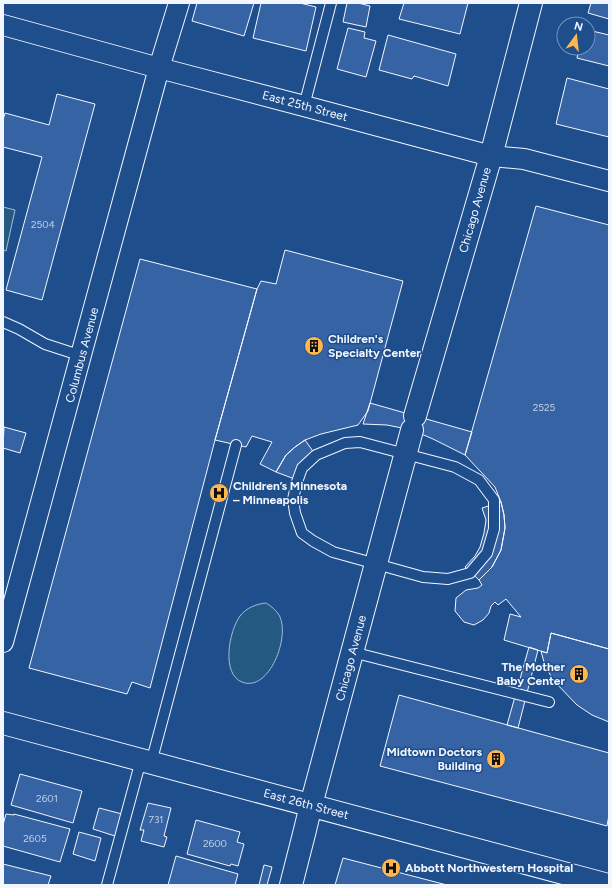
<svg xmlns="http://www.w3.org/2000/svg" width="612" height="888" font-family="Figtree,sans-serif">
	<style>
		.green { fill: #245a82; stroke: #a8bbd7 }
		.building { fill: #3563a3; stroke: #f2f6ff }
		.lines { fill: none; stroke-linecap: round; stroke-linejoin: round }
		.lane-casing { stroke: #f2f6ff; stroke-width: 12 }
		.street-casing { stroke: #f2f6ff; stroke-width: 22 }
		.secondary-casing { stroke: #f2f6ff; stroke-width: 24 }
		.lane { stroke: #1f4e8c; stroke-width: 10 }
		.street { stroke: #1f4e8c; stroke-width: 20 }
		.secondary { stroke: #1f4e8c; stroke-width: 22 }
		.labels { text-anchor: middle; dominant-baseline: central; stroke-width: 3; stroke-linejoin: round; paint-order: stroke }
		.number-label { font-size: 10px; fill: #c3d1e8 }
		.street-label { font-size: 12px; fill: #f2f6ff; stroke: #1f4e8c }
		.poi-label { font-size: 12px; font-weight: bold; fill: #f2f6ff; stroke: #1f4e8c; text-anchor: start }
	</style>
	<rect width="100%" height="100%" fill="#1f4e8c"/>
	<!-- green -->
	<path class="green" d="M3,207l12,3 -9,41 -3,-1z
		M266,603c5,3 10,7 13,12 12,21 -10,78 -37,67 -21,-8 -13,-51 -2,-66 6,-8 16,-12 26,-13z"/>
	<!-- building -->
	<path class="building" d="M197,3h57l-10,33 -52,-15z
		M261,3h39l16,4 -10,44 -53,-13z
		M347,3h11l12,3 -4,21 -23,-5z
		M404,3h64l-8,31 -61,-15z
		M591,3h18v16l-21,-6z
		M348,28l17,4 -1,6 12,3 -10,36 -29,-8z
		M588,30l21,5v31l-32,-8 2,-10h9z
		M388,35l68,19 -8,32 -34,-10 -2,3 -33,-9z
		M567,78l42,11v48l-53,-13z
		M57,94l38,10 -53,196 -36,-10 36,-133 -39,-10v-27l2,-7 44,12z
		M536,206l73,19v424l-58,-16 -4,20 -43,-13 6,-26 11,3 -15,-18 -8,6 -3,-3 -4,4 -2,7 -6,7 -9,5 -10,-3 -9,-11 1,-13 10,-8 12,-2 4,-3 -3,-5 13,-13 9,-17 4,-22 -1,-13 -3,-13 -6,-15 -30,-32z
		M285,250l118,31 -35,130 -10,14 -37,9 -16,6 -10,7 -9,8 -10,17 -16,-8 12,-22 -20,-6 -6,11 -31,-7 42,-151 4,-8 15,3z
		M140,259l117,30 -42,151 -65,248 -18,-6 -5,12 -98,-26z
		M370,403l102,29 -7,23 -32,-16 -21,-9 -25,-5 -24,-1z
		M4,427l22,6 -6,20 -17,-5z
		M305,440l12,17 -11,13 -6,11 -24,-9 10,-17 9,-8z
		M501,502l3,13 1,13 -4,22 -9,17 -13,13 -14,-13 10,-11 5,-9 4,-14 2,-13 -4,-12z
		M551,633l58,16v73l-17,-7 -15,-10 -23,-24 -9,-15 -4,-15 6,2z
		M529,647l9,3 -20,78 -11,-3z
		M399,695l210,58v62l-2,11 -227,-60z
		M20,774l62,17 -9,32 -62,-18z
		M148,803l23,5 -7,28 3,1 -3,10 -23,-6 3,-11h-4z
		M99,808l23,6 -7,22 -22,-7z
		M6,814l8,1v-1l56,15 -10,33 -57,-16v-21z
		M196,820l44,12 -3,10 7,2 -6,22 -7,-2 -1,2 -43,-12z
		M79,832l22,6 -6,23 -22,-7z
		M176,856l62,18 -3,11h-67z
		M343,858l104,27h-112z
		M3,864l48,12 -3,9h-45z
		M264,865l8,2 -5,18h-8z"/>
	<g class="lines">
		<defs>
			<path id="lane" d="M304,106l27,-103
				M3,322l16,7 26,15 37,12
				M360,442l95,25 24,13 15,20v29l-7,24 -17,20 -22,6 -25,-2 -90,-25 -20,-11 -11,-8 -7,-20 -2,-14 4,-17 5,-14 14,-13 29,-12z
				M352,652l197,50
				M151,763l85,-318
				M107,885l34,-125"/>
			<path id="street" d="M3,25l156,43 145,38 187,50 33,3 85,22
				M3,642l156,-574 20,-65"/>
			<path id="secondary" d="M415,416l76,-260 40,-153
				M3,723l605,162
				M291,885l14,-55 6,-25 101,-375"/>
		</defs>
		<!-- lane casing -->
		<use href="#lane" class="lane-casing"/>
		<!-- street casing -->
		<use href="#street" class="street-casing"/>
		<!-- secondary casing -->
		<use href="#secondary" class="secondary-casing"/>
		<!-- lane -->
		<use href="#lane" class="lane"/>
		<!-- street -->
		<use href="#street" class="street"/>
		<!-- secondary -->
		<use href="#secondary" class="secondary"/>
	</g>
	<!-- icons -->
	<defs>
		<symbol id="building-disc" viewBox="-11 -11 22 22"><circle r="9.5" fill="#ffb74d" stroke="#1f4e8c"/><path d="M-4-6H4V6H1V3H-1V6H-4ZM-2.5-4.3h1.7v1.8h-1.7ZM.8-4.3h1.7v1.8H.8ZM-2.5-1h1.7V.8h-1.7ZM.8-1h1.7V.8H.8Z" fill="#111"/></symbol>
		<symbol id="hospital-disc" viewBox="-11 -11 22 22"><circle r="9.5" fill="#ffb74d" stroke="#1f4e8c"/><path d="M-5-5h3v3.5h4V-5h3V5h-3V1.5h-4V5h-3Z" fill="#111"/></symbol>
	</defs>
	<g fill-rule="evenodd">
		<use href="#building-disc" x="303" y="335" width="22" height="22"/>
		<use href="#hospital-disc" x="208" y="482" width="22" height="22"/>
		<use href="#building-disc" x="568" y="663" width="22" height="22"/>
		<use href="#building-disc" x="485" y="748" width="22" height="22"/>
		<use href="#hospital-disc" x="380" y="857" width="22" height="22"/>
	</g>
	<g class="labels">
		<!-- number labels -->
		<g class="number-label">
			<text x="43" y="224">2504</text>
			<text x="544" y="407">2525</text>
			<text x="47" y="798">2601</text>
			<text x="156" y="819">731</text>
			<text x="35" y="838">2605</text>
			<text x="215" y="843">2600</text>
		</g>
		<!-- street labels -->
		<g class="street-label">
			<text transform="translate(305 106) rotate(15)">East 25th Street</text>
			<text transform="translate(475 210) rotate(-74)">Chicago Avenue</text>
			<text transform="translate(82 355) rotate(-75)">Columbus Avenue</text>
			<text transform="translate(351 658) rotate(-75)">Chicago Avenue</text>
			<text transform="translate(306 804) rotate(15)">East 26th Street</text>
		</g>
		<!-- poi labels -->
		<g class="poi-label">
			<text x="328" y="339">Children's<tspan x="328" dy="14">Specialty Center</tspan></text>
			<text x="233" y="486">Children’s Minnesota<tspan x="233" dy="14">– Minneapolis</tspan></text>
			<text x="565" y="667" text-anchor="end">The Mother<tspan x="565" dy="14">Baby Center</tspan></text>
			<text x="482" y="752" text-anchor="end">Midtown Doctors<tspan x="482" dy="14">Building</tspan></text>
			<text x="405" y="868">Abbott Northwestern Hospital</text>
		</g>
	</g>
	<!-- border -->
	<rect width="612" height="888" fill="none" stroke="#f2f6ff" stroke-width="8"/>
	<!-- north arrow -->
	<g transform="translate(576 36) rotate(15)"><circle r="19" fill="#1f4e8c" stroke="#7391ba"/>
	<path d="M0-3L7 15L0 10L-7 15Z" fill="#ffb74d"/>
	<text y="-6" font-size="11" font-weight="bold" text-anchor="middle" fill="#f2f6ff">N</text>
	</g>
</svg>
